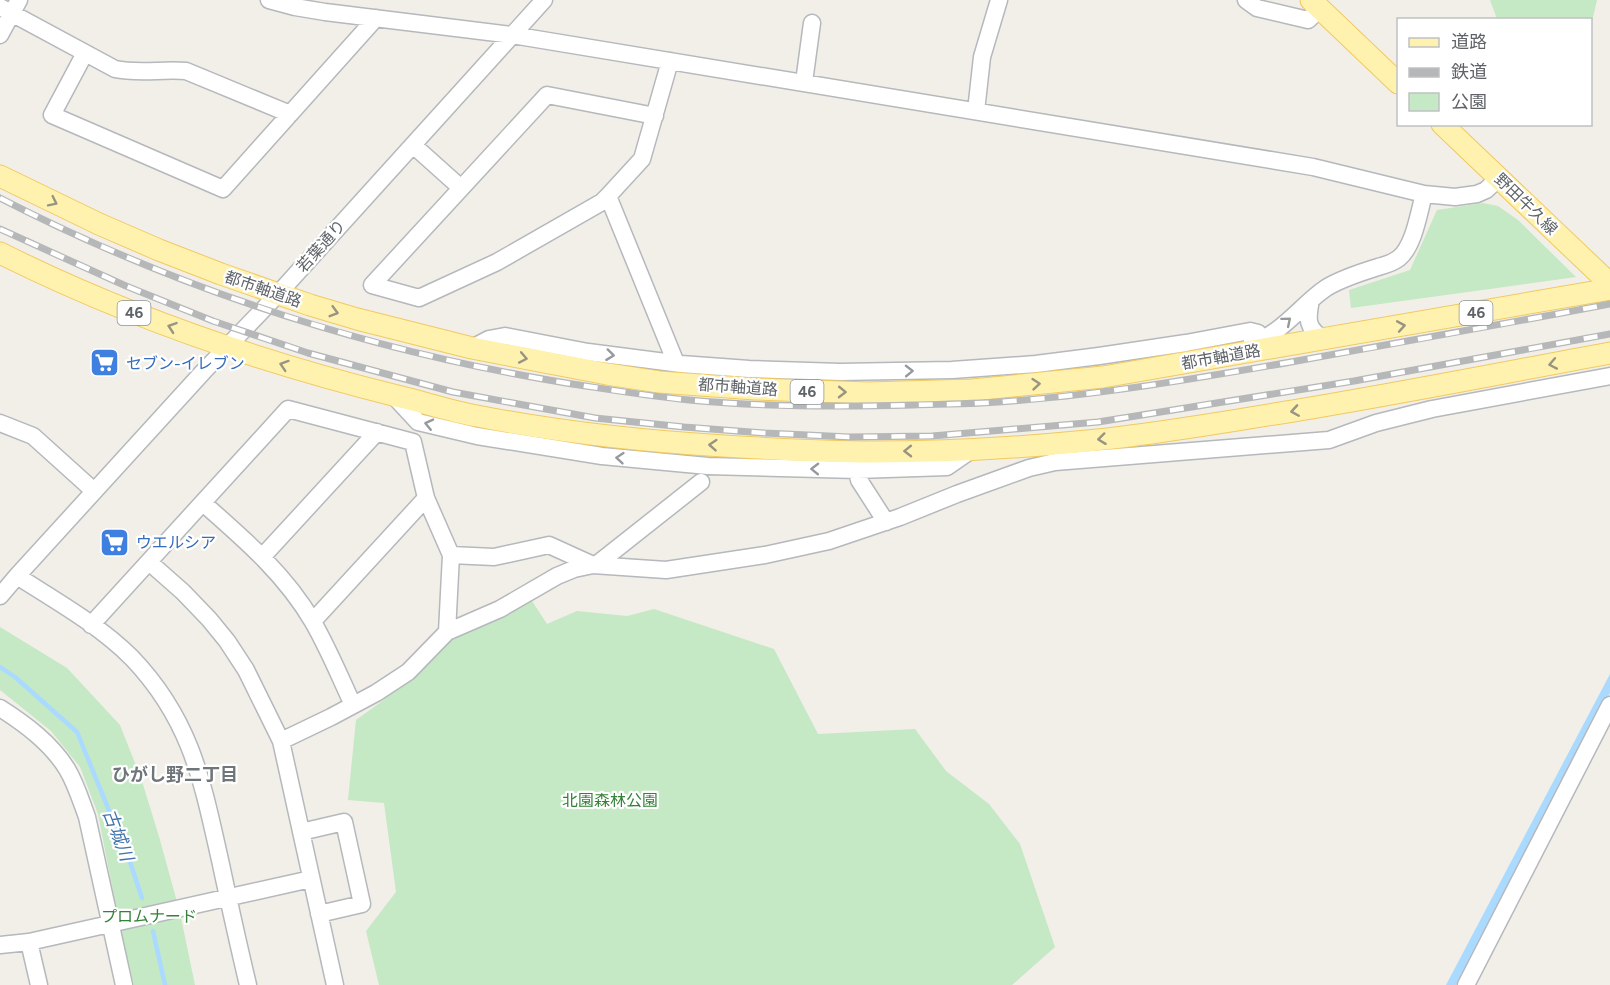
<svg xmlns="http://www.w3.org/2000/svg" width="1610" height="985" font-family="Figtree,'Noto Sans JP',sans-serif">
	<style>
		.green { fill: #c5e8c5 }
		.water { fill: #aadaff }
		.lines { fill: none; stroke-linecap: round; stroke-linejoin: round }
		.stream { stroke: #aadaff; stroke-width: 4.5 }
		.minor-casing { stroke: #b5b8bc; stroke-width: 19 }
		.major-casing { stroke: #f2c960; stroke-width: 23 }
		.minor { stroke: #fff; stroke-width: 16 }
		.major { stroke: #fff2af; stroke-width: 21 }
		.rail-casing { stroke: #b6b7b8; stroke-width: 7 }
		.rail { stroke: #fff; stroke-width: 4.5; stroke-dasharray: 14; stroke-linecap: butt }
		.oneway { stroke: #979581 }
		.oneway2 { stroke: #979a9d }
		.labels { text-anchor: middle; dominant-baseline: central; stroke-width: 4.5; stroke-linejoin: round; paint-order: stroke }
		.shield { fill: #fff; stroke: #8f9295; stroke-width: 1.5 }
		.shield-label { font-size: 15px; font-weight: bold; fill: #5f6368 }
		.street-label { font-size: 16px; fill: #5f6368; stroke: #fff }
		.shop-label { font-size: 16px; fill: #366cbe; stroke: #fff; text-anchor: start }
		.park-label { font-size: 16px; fill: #348238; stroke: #fff }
		.neighbourhood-label { font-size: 18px; font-weight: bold; fill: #70757a; stroke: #fff }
		.water-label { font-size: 18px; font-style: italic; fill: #4174aa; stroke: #fff }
	</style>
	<rect width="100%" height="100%" fill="#f1efe8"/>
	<!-- green -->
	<path class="green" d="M1490,0h107l-6,26 -1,-6 -93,-1z
		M1483,203l15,3 20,14 58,57 -225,31 -2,-18 61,-20 27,-60z
		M530,598l17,26 30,-13 50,5 27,-7 120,40 44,85 97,-5 31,42 43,33 31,40 35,103 -43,38h-633l-13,-54 30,-39 -12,-89 -36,-3 8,-80 25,-18 75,-68z
		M0,627l67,41 53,57 21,53 19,62 20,73 15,72h-61l-13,-52 -23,-119 -18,-47 -29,-36 -51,-41z"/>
	<!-- water -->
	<path class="water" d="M1610,674v19l-154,292h-10z"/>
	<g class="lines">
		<!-- stream -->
		<path class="stream" d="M0,667l15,10 62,55 53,130 12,36
			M153,931l12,54"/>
		<defs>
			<path id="minor" d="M269,0l26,7 30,5 187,23 801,132 111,27 31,3 22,-3 9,-4 13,-12
				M1246,0l11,8 51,12 12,-11
				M0,7l115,62c23,5 48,0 71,2l104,43
				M0,35l19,-35
				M85,53l-33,62 171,74 153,-171
				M804,82l8,-59
				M976,111l6,-54 17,-57
				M655,116l-108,-21 -175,190 47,13 78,-36 105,-60 6,-6 34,-37 28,-98
				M413,145l48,43
				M608,196l68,167
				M1311,300c-4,20 -5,28 14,40
				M1252,342c27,-5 51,-39 74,-54 16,-10 34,-15 52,-21 7,-2 15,-4 21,-9 15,-12 20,-46 25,-64
				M472,348l17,-9 16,-3 83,16 93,12 68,5 91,3 112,-2 84,-6 63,-8 87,-13 64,-12 8,2 10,16
				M393,395l25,27 59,14 125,20 106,10 149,4 90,-3 26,-18
				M0,423l33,13 61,55
				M857,470l2,10 27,42
				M203,503c41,36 82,71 110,119 15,26 27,55 40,83
				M451,555l43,2 55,-12 44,20
				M263,556l114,-124
				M149,562l34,30 26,27 18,22 19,29 35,71 54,244
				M596,565l105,-83
				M17,576c39,25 82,49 115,82 59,62 70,122 88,202 9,42 18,83 28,125
				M0,596l17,-20 186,-204 75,-78 266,-294
				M313,621l113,-123
				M91,625l197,-216 125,33 13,56 25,57 -4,77 -39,40 -32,21 -45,24 -50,24
				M447,632l53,-23 57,-33 17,-7 19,-4 73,5 99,-15 64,-14 71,-24 57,-23 72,-26 26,-6 274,-22 47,-17 56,-14 178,-33
				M0,708c25,16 51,35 67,61 9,15 14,32 20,48l37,168
				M301,832l43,-10 18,82 -43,10
				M29,942l10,43
				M0,945l29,-3 282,-63
				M1466,985l144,-280"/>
			<path id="major" d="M1311,0l87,83
				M1442,124l168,160
				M0,176l99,48 60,26 62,24 89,31 47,14 115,29 135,26 52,8 96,7 113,4 104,-3 131,-13 507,-88
				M0,253c126,63 260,109 397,143 26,6 53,15 80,20 81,16 164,25 247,30 49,3 99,6 148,6 72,0 144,-4 215,-11 61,-6 121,-16 181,-26 114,-18 228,-41 342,-62"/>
		</defs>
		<!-- minor casing -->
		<use href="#minor" class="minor-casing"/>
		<!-- major casing -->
		<use href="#major" class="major-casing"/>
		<!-- minor -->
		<use href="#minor" class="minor"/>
		<!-- major -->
		<use href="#major" class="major"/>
		<defs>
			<path id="rail" d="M0,198c177,91 370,153 566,185 40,6 82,13 123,17 74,7 149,7 224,5 33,-1 66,-1 99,-4 94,-7 187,-23 279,-39 107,-19 213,-38 319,-58
				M0,229l126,57 87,35 95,32 145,39 142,26 89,9 81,6 84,4 83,-1 166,-14 256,-41 256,-47"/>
		</defs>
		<!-- rail casing -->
		<use href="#rail" class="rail-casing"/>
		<!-- rail -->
		<use href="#rail" class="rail"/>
	</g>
	<!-- one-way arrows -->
	<defs><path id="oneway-chevron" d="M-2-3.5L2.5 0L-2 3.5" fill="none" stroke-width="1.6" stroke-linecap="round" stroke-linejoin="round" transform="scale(1.5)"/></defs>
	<g class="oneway">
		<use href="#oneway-chevron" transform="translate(53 202) rotate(26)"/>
		<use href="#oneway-chevron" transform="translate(334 312) rotate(16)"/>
		<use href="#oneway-chevron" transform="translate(1401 326) rotate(-10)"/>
		<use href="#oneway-chevron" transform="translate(172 327) rotate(-161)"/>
		<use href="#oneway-chevron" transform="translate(523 358) rotate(11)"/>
		<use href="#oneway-chevron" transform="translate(1553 364) rotate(169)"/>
		<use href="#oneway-chevron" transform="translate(284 365) rotate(-162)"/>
		<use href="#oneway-chevron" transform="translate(1036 384) rotate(-5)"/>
		<use href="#oneway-chevron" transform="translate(842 392) rotate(1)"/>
		<use href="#oneway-chevron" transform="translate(1295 411) rotate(171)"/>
		<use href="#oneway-chevron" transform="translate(1102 439) rotate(173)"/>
		<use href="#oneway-chevron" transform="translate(713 445) rotate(-176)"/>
		<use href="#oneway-chevron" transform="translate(908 451) rotate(179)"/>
	</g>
	<g class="oneway2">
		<use href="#oneway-chevron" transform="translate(1287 321) rotate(-40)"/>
		<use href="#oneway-chevron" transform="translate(610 355) rotate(7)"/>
		<use href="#oneway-chevron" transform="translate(909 371) rotate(-1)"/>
		<use href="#oneway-chevron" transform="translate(429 424) rotate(-167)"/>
		<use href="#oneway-chevron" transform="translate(620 458) rotate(-175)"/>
		<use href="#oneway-chevron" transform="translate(815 469) rotate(-179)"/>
	</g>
	<!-- icons -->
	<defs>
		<symbol id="supermarket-square" viewBox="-11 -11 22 22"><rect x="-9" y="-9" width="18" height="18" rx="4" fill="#3f7fe0" stroke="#fff"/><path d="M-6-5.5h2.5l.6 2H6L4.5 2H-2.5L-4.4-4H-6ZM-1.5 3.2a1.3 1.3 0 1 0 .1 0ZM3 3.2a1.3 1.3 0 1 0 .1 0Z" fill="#fff"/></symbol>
	</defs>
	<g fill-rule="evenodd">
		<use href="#supermarket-square" x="88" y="346" width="33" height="33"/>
		<use href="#supermarket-square" x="98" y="526" width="33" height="33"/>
	</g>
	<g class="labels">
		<!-- shield labels -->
		<g class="shield">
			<rect x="117.5" y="301" width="33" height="24" rx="4.5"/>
			<rect x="1459.5" y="301" width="33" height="24" rx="4.5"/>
			<rect x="790.5" y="380" width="33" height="24" rx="4.5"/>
		</g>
		<g class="shield-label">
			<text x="134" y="313">46</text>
			<text x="1476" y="313">46</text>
			<text x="807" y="392">46</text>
		</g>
		<!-- street labels -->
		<g class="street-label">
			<text transform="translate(1526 204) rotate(44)">野田牛久線</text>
			<text transform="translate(321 246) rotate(-48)">若葉通り</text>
			<text transform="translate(263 289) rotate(19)">都市軸道路</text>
			<text transform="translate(1221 357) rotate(-10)">都市軸道路</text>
			<text transform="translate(738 387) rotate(4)">都市軸道路</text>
		</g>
		<!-- shop labels -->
		<g class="shop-label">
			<text x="126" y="363">セブン-イレブン</text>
			<text x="136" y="542">ウエルシア</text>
		</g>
		<!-- park labels -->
		<g class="park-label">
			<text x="610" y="800">北園森林公園</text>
			<text x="149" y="916">プロムナード</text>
		</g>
		<!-- neighbourhood labels -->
		<g class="neighbourhood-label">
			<text x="175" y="775">ひがし野二丁目</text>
		</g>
		<!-- water labels -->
		<g class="water-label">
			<text transform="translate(118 835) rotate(69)">古城川</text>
		</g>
	</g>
	<!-- legend -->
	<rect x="1397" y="18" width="195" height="108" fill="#ffffff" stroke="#bfc1c3" stroke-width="1.5"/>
	<rect x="1409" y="38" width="30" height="9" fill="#fff2af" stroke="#bfc1c3" stroke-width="1.5"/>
	<text x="1451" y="48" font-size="18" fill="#5f6368">道路</text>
	<rect x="1409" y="68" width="30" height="9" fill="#b6b7b8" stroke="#bfc1c3" stroke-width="1.5"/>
	<text x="1451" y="78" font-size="18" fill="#5f6368">鉄道</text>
	<rect x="1409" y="93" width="30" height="18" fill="#c5e8c5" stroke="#bfc1c3" stroke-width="1.5"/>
	<text x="1451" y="108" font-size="18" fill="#5f6368">公園</text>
</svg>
